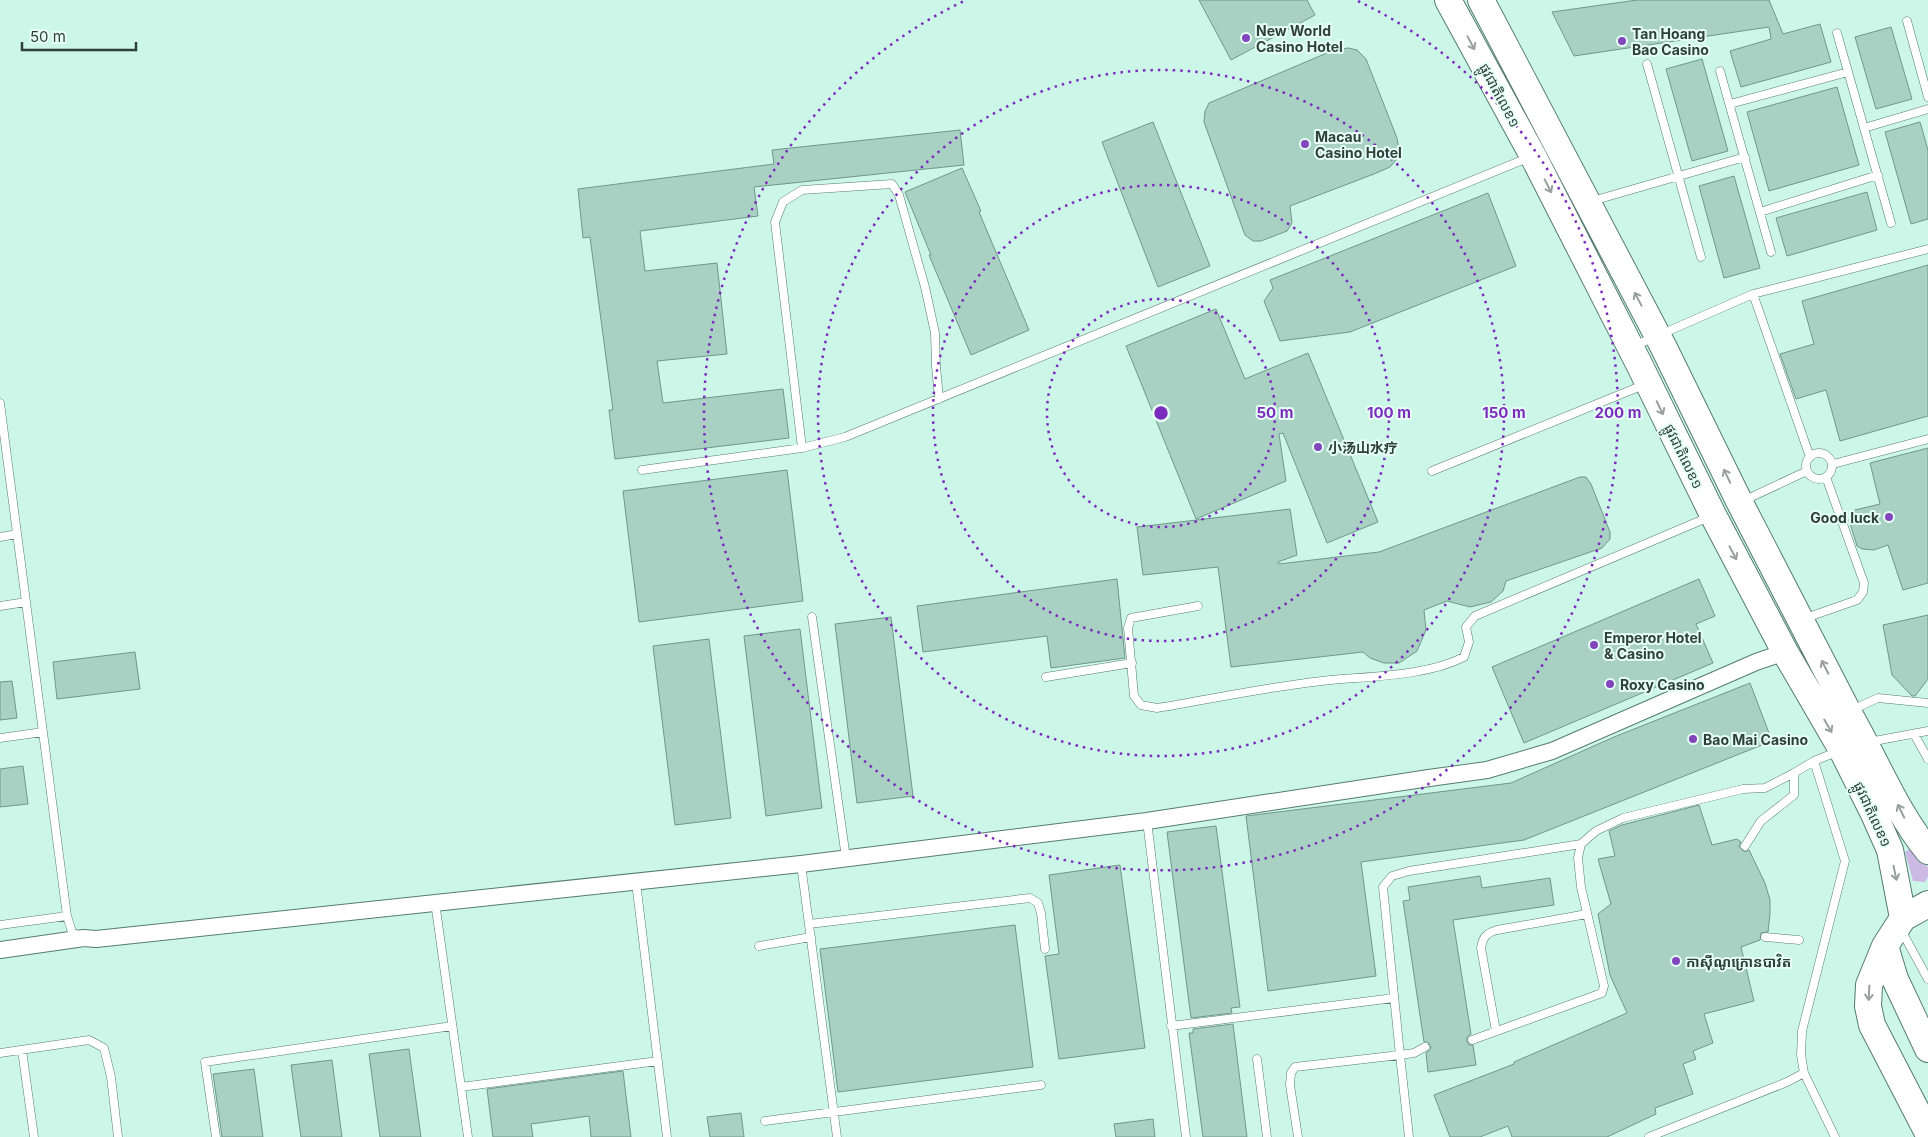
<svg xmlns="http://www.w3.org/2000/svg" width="1928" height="1137" font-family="Inter,'Noto Sans SC','Noto Sans Khmer',sans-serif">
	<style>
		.green { fill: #ccbae4 }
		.building { fill: #a8d1c3; stroke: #70978a }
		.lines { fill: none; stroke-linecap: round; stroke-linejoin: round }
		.service-casing { stroke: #567c71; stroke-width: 9 }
		.minor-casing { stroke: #567c71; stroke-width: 18 }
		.trunk-casing { stroke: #567c71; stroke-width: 28 }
		.service { stroke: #fff; stroke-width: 8 }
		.minor { stroke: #fff; stroke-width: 16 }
		.trunk { stroke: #fff; stroke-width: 26 }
		.oneway { stroke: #97a09d }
		.ring { fill: none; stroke: #7b2cbf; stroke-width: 2.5; stroke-dasharray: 2.5 5 }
		.poi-dot { fill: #8245bb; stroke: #e6fff6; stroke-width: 2 }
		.labels { text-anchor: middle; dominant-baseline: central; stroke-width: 4; stroke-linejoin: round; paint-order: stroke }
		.poi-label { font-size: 14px; font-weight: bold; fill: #2f403b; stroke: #e6fff6; text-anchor: start }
		.street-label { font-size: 14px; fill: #2f403b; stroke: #e6fff6 }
		.centre { fill: #7b2cbf; stroke: #e6fff6; stroke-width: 2.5 }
		.ring-label { font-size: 15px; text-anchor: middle; font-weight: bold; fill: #7b2cbf; stroke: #e6fff6; stroke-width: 4; stroke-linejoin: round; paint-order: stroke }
	</style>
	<rect width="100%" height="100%" fill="#ccf6e8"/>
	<!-- green -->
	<path class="green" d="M1910,849l18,18v10l-3,5 -12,-1 -8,-29z"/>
	<!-- building -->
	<path class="building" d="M1199,0h108l8,15 -84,45z
		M1637,0h132l14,34 37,-10 11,38 -90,25 -11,-36 41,-12 -2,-12 -195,29 -22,-44z
		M1891,27l21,72 -36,10 -21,-72z
		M1348,48l9,2 9,9 31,79 2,12 -3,10 -6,7 -16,7 -84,32 2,17 -5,8 -26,10h-8l-8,-6 -41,-113 1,-11 4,-8 125,-53z
		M1702,59l26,92 -36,10 -26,-92z
		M1837,87l22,78 -90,26 -22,-79z
		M1153,122l57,144 -52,21 -56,-145z
		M1920,122l8,28v69l-17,5 -26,-92z
		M960,130l4,35 -210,22 4,29 -118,15 5,40 72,-8 10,91 -70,7 6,42 120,-14 6,49 -174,21 -6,-49h4l-23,-173 -7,1 -5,-49 196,-25 -2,-14z
		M962,168l19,43 -2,1 50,118 -58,25 -42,-100h2l-26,-63z
		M1734,176l26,92 -36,10 -25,-92z
		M1867,192l10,38 -90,26 -11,-38z
		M1488,193l28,73 -166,66 -70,9 -16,-40 9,-13 -3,-8z
		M1928,265v151l-88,25 -14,-51 -30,9 -16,-45 34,-10 -12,-43z
		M1216,309l29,70 63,-26 70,169 -51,21 -44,-110 -4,1 7,47 -90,38 -70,-173z
		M1928,448v135l-25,7 -15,-45 -14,5 -12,-1 -5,-3 -8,-26 6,-10 25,-6 -10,-41z
		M787,470l16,131 -164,21 -16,-131z
		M1580,477h6l5,7 19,48v7l-8,9 -96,33 -3,10 -12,11 -21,5 -23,-6 -23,9 2,20 -9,21 -18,12h-15l-14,-5 -7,-6 -132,15 -13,-100 -75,8 -6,-48 153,-18 7,46 -19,7 1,2 100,-12z
		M1117,579l8,79 -74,10 -4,-32 -124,16 -6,-46z
		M1699,579l16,37 -19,8 17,39 -189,80 -32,-76z
		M1928,615v64l-13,17h-3l-20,-21 -9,-50z
		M891,617l22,179 -56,7 -22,-179z
		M800,629l22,179 -56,8 -22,-180z
		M709,639l22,179 -56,7 -22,-179z
		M135,652l5,37 -83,10 -4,-37z
		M12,681l5,37 -17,2v-38z
		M1750,683l22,58 -248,99 -163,22 15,114 -108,15 -22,-175 265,-33 103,-46z
		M23,766l5,38 -28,3v-38z
		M1699,805l13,40 25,-6 4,3 -2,4 3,4 3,2 4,-2 16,33 5,17v14l-2,18 -7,1 -1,7 -19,7 13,54 -50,13 9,29 -20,8 3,8 -13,5 10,30 -38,14 1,6 -49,23h-95l-4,-11 -28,11h-30l-16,-42 80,-31v-2l113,-49 -17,-38 -12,-61 13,-10 -13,-45 17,-3 -6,-25 13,-6z
		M1216,826l24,181 -9,1 1,5 -41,5 -24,-186z
		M1120,865l25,183 -86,11 -14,-103 14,-2 -10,-79z
		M1480,876l2,12 68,-10 4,27 -101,15 18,114 -4,3v4l2,4h4l3,20 -48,7 -2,-19 4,-3 1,-3 -3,-5h-4l-21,-141 7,-1 -2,-13z
		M1015,925l18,142 -195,25 -18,-143z
		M1233,1024l14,113h-44l-14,-104h4v-4z
		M409,1049l12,88h-41l-11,-83z
		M332,1060l10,77h-41l-10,-72z
		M254,1069l9,68h-41l-9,-63z
		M623,1071l8,66h-40l-2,-21 -58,8 2,13h-40l-6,-48z
		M741,1113l3,24h-34l-3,-20z
		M1153,1119l2,18h-39l-2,-13z"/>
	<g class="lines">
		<defs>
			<path id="service" d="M1907,21l21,76
				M1837,33l54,190
				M1647,64l54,193
				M1720,71l51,181
				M1730,104l118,-32
				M1864,128l64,-19
				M1592,201l153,-44
				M1760,212l118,-37
				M1753,294l57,163
				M1634,346l119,-52 175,-45
				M0,403l67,513 5,16 8,4
				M802,448l-27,-226 8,-20 19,-12 90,-6 7,11 26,92 10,46 1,33 3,33
				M1806 466a13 13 0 1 1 26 0a13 13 0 1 1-26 0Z
				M1833,464l95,-25
				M642,470l160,-22 43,-11 685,-280
				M1432,471l214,-87
				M1743,501l64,-30
				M0,537l17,-3
				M0,606l26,-4
				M1198,606l-67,12 -3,10 6,68 7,9 16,3c55,-9 110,-21 165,-27 44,-5 103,-4 142,-24l5,-15 -3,-15 9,-11 234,-99
				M812,617l34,241
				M1803,619l54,-19 6,-8 1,-9 -38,-106
				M1046,677l86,-14
				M1852,710l26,-12 50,5
				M1914,734l14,25
				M0,738l43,-6
				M1869,742l59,-11
				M1147,821l39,316
				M1745,846l16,-25 33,-26v-22l20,-12 25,-10
				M801,864l36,273
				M636,882l31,255
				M435,902l33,235
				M809,924l221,-26 8,5 3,10 4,36
				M0,925l67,-9
				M1901,930l27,49
				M1765,937l34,3
				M759,946l52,-9
				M1171,1026l223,-28
				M1496,1031l-15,-83c2,-11 5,-15 16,-18l90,-16
				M1472,1040l130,-47 2,-7 -23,-99 -3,-29 3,-14 15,-13 27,-13 120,-29 22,-1 29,-15
				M1425,1047l-11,6 -14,2 -17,-168 9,-11 17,-5 172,-27
				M22,1050l12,87
				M0,1053l89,-13 15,8 7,29 7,60
				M1257,1059l10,78
				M1804,1073l-3,-18 1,-24 43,-170 -31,-100
				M461,1087l197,-26
				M765,1121l276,-36
				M216,1137l-11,-75 247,-36
				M1298,1137l-8,-52 1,-12 4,-6 105,-12 9,82
				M1649,1137l138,-55 17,-9 31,64"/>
			<path id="minor" d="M0,950l84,-12 12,1 705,-75 346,-43 282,-43 58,-8 65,-19 204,-89 29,-10"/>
			<path id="trunk" d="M1448,0l85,156 106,208 74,151 72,137 57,98 32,64 16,36 13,68
				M1481,0l182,346 77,157 108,209c27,46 46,97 80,139
				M1928,904l-25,14 -18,28 -16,39 -1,21 4,19 56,108
				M1885,946l10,33 33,70"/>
		</defs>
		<!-- service casing -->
		<use href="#service" class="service-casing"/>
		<!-- minor casing -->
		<use href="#minor" class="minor-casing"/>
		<!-- trunk casing -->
		<use href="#trunk" class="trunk-casing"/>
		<!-- service -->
		<use href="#service" class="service"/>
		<!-- minor -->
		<use href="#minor" class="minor"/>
		<!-- trunk -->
		<use href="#trunk" class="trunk"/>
	</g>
	<!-- one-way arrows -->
	<defs><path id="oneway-shaft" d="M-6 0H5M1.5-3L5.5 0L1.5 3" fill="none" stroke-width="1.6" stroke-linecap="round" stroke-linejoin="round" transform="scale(1.25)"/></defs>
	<g class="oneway">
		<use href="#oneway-shaft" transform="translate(1471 43) rotate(62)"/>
		<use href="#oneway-shaft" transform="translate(1548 186) rotate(63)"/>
		<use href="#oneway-shaft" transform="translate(1638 299) rotate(-118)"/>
		<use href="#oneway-shaft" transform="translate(1660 408) rotate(64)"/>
		<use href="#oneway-shaft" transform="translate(1727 476) rotate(-116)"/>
		<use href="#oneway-shaft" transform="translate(1733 553) rotate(62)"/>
		<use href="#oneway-shaft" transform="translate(1825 667) rotate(-117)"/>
		<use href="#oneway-shaft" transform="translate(1828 726) rotate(60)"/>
		<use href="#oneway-shaft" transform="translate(1901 811) rotate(-116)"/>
		<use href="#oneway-shaft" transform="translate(1895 873) rotate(78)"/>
		<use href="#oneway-shaft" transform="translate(1869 993) rotate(93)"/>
	</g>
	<!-- distance rings -->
	<g class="ring">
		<circle cx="1161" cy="413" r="114"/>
		<circle cx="1161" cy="413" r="228"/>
		<circle cx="1161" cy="413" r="343"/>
		<path d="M1358 1A457 457 0 1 1 964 1"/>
	</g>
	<!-- markers -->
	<g class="poi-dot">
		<circle cx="1246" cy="38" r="5"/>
		<circle cx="1622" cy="41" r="5"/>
		<circle cx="1305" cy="144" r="5"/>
		<circle cx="1318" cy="447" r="5"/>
		<circle cx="1889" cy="517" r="5"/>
		<circle cx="1594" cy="645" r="5"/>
		<circle cx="1610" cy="684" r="5"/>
		<circle cx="1693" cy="739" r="5"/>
		<circle cx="1676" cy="961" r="5"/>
	</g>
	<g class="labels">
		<!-- poi labels -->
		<g class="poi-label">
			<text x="1256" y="30">New World<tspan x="1256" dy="16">Casino Hotel</tspan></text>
			<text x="1632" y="33">Tan Hoang<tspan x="1632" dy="16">Bao Casino</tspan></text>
			<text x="1315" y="136">Macau<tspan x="1315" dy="16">Casino Hotel</tspan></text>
			<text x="1328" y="447">小汤山水疗</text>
			<text x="1879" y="517" text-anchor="end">Good luck</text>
			<text x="1604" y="637">Emperor Hotel<tspan x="1604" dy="16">&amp; Casino</tspan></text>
			<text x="1620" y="684">Roxy Casino</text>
			<text x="1703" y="739">Bao Mai Casino</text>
			<text x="1686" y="961">កាស៊ីណូក្រោនបាវិត</text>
		</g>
		<!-- street labels -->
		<g class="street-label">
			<text transform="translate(1500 95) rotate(62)">ផ្លូវជាតិលេខ១</text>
			<text transform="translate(1684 456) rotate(64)">ផ្លូវជាតិលេខ១</text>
			<text transform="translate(1873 814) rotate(65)">ផ្លូវជាតិលេខ១</text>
		</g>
	</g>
	<circle cx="1161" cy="413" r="8" class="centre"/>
	<g class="ring-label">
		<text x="1275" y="418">50 m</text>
		<text x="1389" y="418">100 m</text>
		<text x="1504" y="418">150 m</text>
		<text x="1618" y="418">200 m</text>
	</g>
	<!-- scale -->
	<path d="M22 42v8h114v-8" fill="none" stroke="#2f403b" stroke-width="2.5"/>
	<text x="30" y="42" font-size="15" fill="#2f403b" stroke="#e6fff6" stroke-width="4" paint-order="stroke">50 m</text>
</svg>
